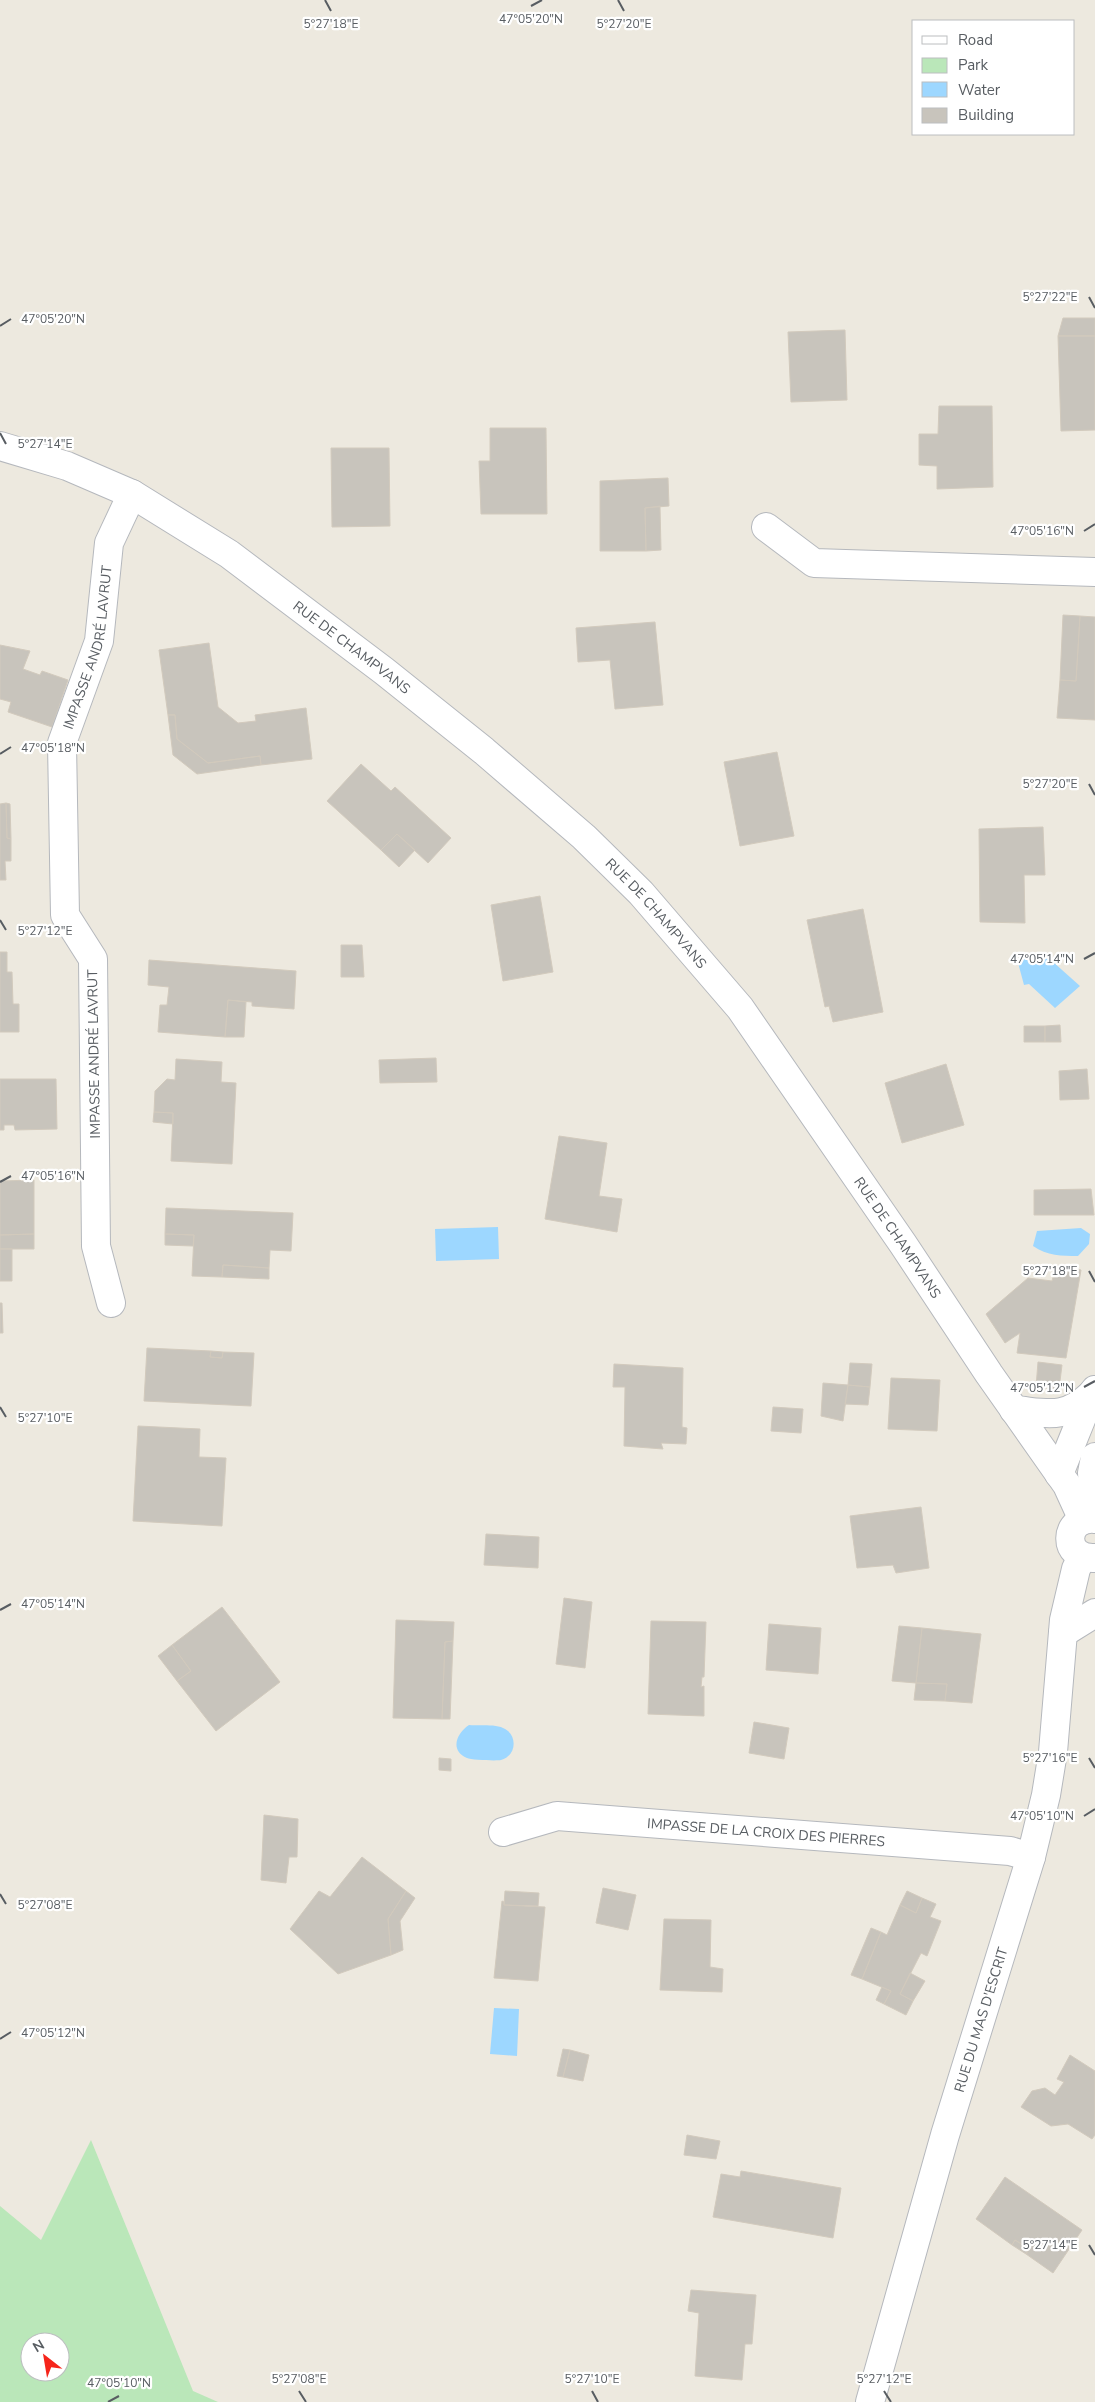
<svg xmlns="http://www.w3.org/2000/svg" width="1095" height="2402" font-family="'Nunito Sans',sans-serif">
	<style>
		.green { fill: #bae7b9; fill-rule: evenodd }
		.water { fill: #9dd7ff }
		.building { fill: #c8c4bc; stroke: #d2cabd }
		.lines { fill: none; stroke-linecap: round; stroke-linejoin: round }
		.minor-casing { stroke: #b5b8bd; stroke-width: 30 }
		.minor { stroke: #fff; stroke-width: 28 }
		.ticks { fill: none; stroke: #585d62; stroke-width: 2 }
		.labels { text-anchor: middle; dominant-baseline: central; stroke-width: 4.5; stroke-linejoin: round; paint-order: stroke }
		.street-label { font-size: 14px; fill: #585d62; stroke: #fff }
		.ticks-label { font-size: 12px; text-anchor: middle; fill: #585d62; stroke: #fff; stroke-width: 4.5; stroke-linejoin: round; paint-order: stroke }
	</style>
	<rect width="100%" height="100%" fill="#ede9df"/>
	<!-- green -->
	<path class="green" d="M91,2140l102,251 25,11h-218v-196l41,34zM30,2342h30v30h-30z"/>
	<!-- water -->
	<path class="water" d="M1043,953l37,33 -25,22 -26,-24 -5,1 -7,-26 12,-1z
		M498,1227l1,32 -63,2 -1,-32z
		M1081,1228l9,6 -1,10 -11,12c-16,0 -31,0 -45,-10l4,-15z
		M469,1725c10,1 26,-1 34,3 15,6 14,28 -2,32 -4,1 -30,0 -34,-2 -18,-8 -10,-25 2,-33z
		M494,2008l25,1 -2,47 -27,-2z"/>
	<!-- building -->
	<path class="building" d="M1063,318h32v18h-37z
		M845,330l2,70 -56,2 -3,-70z
		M1058,336h37v94l-34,1z
		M939,406h53l1,81 -56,2v-23l-18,-1v-31h19z
		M490,428h56l1,86h-66l-2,-53h11z
		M331,448h58l1,78 -58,1z
		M668,478l1,28 -24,2 1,43h-46v-70z
		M660,506l1,44 -15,1 -1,-43z
		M1063,615l17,1 -4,65 -16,-1z
		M1080,616l15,1v103l-38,-2 3,-38 16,1z
		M655,622l8,83 -48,4 -5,-49 -32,2 -2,-34z
		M209,643l9,64 20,16 18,-2 -1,-6 51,-7 6,51 -51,6 -1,-9 -52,7 -31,-24 -2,-24h-7l-9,-65z
		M0,645l30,6 -7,18 17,6 2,-4 26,9 -16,47 -44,-15 3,-10 -11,-3z
		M168,715h7l2,24 31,24 52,-7 1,9 -64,9 -24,-19z
		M777,752l17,84 -54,10 -16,-84z
		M361,764l30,27 4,-4 56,51 -23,25 -31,-29 -16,16 -54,-49z
		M6,803l4,1 1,35 -4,-1z
		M6,803l1,35 4,1v22h-6l1,19h-6v-76z
		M1043,827l2,48h-21l1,48 -45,-1 -1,-93z
		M397,834l18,16 -16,17 -18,-17z
		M540,896l13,76 -50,9 -12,-76z
		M863,909l20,103 -50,10 -4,-16 -4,1 -18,-87z
		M341,945h21l2,32h-23z
		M0,952h7v20h5l1,32h6v28h-19z
		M149,960l147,11 -2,38 -42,-3v-4l-24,-2 -3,37 -67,-5 2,-27h7l2,-18 -21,-2z
		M228,1000l18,2 -2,35h-19z
		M1060,1025l1,17h-16v-16z
		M1024,1026h21v16h-21z
		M436,1058l1,24 -57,1 -1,-23z
		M176,1059l46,3 -1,20 15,1 -4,81 -61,-3 2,-48 -19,-1 1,-21 12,-12 8,1z
		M946,1064l18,61 -62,18 -17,-60z
		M1087,1069l2,30 -29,1 -1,-29z
		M0,1079h56l1,50 -42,1 -1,-5h-10v5h-4z
		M154,1112l19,1v11l-20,-2z
		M559,1136l48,7 -8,53 23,3 -5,33 -72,-13z
		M34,1180v54l-34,1v-54z
		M1091,1189l3,26h-60v-25z
		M166,1208l127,5 -2,38 -21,-1 -1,18 -46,-3 -1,12 -30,-1 2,-41 -29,-1z
		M34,1234v15h-34v-14z
		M165,1234l29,1 -1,11 -28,-1z
		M0,1249h12v32h-12z
		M223,1265l46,3v11l-47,-2z
		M1056,1265l25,5 -15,88 -49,-5 3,-20 -15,10 -19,-29 42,-36 24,3z
		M0,1303h2l1,30h-3z
		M147,1348l64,3 -1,6 12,1 1,-6 31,1 -3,53 -107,-5z
		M211,1351l12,1 -1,6 -12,-1z
		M1038,1362l24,3 -3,24 -23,-2z
		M850,1363l22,1 -2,23 -22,-2z
		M614,1364l69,4 -1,59 5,1 -1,16 -25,-1 2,6 -39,-3 1,-59h-12z
		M891,1378l49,2 -3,51 -49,-2z
		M823,1383l25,2 -5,36 -22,-5z
		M848,1385l22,2 -2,18 -23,-1z
		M773,1407l30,2 -2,24 -30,-2z
		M138,1426l62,3 -1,28 27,1 -4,68 -89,-5z
		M921,1507l8,61 -33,5 -3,-8 -36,3 -7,-52z
		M486,1534l53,3 -1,31 -54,-3z
		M564,1598l28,4 -7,66 -29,-4z
		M222,1607l58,75 -64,49 -39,-50 14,-10 -19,-26z
		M396,1620l58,2 -1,19 -8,1 -3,77 -49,-1z
		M651,1621l55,1 -2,55h-2l-1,10 3,-1v30l-56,-2z
		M769,1624l52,4 -3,46 -52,-4z
		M899,1626l23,2 -6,55 -24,-2z
		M922,1628l59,6 -9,69 -27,-2 2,-17 -31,-1z
		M453,1641l-3,78h-8l3,-77z
		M172,1645l19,26 -14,10 -19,-25z
		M916,1683l31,1 -2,17 -31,-1z
		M754,1722l35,6 -5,31 -35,-6z
		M439,1758l12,1v12l-12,-1z
		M264,1815l34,4 -1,38h-8l-3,26 -25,-3z
		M362,1857l44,34 -18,28 3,36 -53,19 -48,-45 29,-38 11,6z
		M603,1888l33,7 -8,35 -32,-7z
		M406,1891l9,7 -15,23 3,29 -12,5 -3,-36z
		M505,1891l34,2 -1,13 -34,-1z
		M907,1891l15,7 -6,15 -16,-8z
		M922,1898l14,6 -6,13 11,4 -14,35 -6,-3 -21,41 13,7 -7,14 -22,-11 7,-13 -29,-12 19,-47 6,3 13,-30 16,8z
		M502,1901l2,1v3l41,2 -7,74 -44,-3z
		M664,1919l47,1 -1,47 13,2 -1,23 -62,-2z
		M871,1928l10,4 -19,47 -11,-4z
		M910,1973l15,8 -12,20 -13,-7z
		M882,1987l9,4 -7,13 -8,-4z
		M563,2049l7,1 -7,27 -6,-1z
		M570,2050l19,5 -6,26 -20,-4z
		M1070,2055l25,16v64l-3,4 -24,-15 -17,2 -30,-19 11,-16 13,-3 10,7 9,-13 -7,-3z
		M687,2135l33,6 -4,18 -32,-4z
		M741,2171l100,17 -8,50 -120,-21 8,-43 19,3z
		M1005,2177l77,53 -29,43 -27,-19 3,-5 -14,-9 -3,5 -36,-26z
		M1015,2240l14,9 -3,5 -14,-9z
		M691,2290l65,5 -4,49h-7l-3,36 -47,-4 4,-63 -11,-2z"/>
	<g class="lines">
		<defs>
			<g id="minor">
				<path id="s1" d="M0,446l67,20 65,28 97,60 155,117 100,80 100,86 57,56 99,115 163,236 86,130 78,111 16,35"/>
				<path d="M766,527l48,36 281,9"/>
				<path id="s2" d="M111,1303l-15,-57 -3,-287 -28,-44 -3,-172 37,-102 10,-98 23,-49"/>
				<path d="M1014,1410c34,3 50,10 77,-15"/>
				<path d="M1095,1457l-3,16 3,39"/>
				<path d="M1059,1474l32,-79 4,-5"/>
				<path d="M1095,1519c-32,-3 -34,41 0,39"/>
				<path d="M1063,1633l32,-20"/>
				<path id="s3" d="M503,1832l54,-16 453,35 21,6"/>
				<path id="s4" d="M870,2402l75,-267 86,-278 15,-62 7,-43 11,-132 12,-51 6,-12"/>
			</g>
		</defs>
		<!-- minor casing -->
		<use href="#minor" class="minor-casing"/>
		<!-- minor -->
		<use href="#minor" class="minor"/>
	</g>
	<!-- ticks -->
	<path class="ticks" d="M325,0l6,11M618,0l6,11M531,6l11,-6M1089,297l6,11M0,326l11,-7M0,433l6,11M1084,531l11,-7M0,754l11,-7M1089,784l6,11M0,920l6,10M1084,959l11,-6M0,1182l11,-6M1089,1271l6,11M1084,1387l11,-6M0,1407l6,10M0,1610l11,-6M1089,1758l6,10M1084,1816l11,-7M0,1894l6,10M0,2039l11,-7M1089,2245l6,10M299,2391l7,11M592,2391l6,11M884,2391l7,11M108,2402l11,-6"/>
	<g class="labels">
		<!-- street labels -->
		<g class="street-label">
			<text stroke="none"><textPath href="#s2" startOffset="670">IMPASSE ANDRÉ LAVRUT</textPath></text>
			<text stroke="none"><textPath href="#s1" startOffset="409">RUE DE CHAMPVANS</textPath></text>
			<text stroke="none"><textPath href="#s1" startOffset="814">RUE DE CHAMPVANS</textPath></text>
			<text transform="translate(94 1054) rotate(-91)">IMPASSE ANDRÉ LAVRUT</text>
			<text stroke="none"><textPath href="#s1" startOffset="1219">RUE DE CHAMPVANS</textPath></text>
			<text stroke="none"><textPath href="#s3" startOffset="266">IMPASSE DE LA CROIX DES PIERRES</textPath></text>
			<text stroke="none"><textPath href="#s4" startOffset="398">RUE DU MAS D'ESCRIT</textPath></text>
		</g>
	</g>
	<g class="ticks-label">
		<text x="531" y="23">47°05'20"N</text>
		<text x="331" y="28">5°27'18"E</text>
		<text x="624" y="28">5°27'20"E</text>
		<text x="1050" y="301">5°27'22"E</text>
		<text x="53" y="323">47°05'20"N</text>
		<text x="45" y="448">5°27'14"E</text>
		<text x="1042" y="535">47°05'16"N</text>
		<text x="53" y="752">47°05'18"N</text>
		<text x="1050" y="788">5°27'20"E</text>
		<text x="45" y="935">5°27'12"E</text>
		<text x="1042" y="963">47°05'14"N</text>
		<text x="53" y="1180">47°05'16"N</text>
		<text x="1050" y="1275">5°27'18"E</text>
		<text x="1042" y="1392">47°05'12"N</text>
		<text x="45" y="1422">5°27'10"E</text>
		<text x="53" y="1608">47°05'14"N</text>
		<text x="1050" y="1762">5°27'16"E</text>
		<text x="1042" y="1820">47°05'10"N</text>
		<text x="45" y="1909">5°27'08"E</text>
		<text x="53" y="2037">47°05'12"N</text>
		<text x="1050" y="2249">5°27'14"E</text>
		<text x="299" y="2383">5°27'08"E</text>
		<text x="592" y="2383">5°27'10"E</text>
		<text x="884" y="2383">5°27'12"E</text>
		<text x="119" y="2387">47°05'10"N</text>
	</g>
	<!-- legend -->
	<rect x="912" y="20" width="162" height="115" fill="#ffffff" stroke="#bcbec0"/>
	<rect x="922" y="36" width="25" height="8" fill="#ffffff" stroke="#bcbec0"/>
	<text x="958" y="45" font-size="15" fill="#585d62">Road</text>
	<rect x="922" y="58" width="25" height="15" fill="#bae7b9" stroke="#bcbec0"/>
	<text x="958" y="70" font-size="15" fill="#585d62">Park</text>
	<rect x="922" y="82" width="25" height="15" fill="#9dd7ff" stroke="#bcbec0"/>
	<text x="958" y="95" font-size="15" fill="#585d62">Water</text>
	<rect x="922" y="108" width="25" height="15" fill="#c8c4bc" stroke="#bcbec0"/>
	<text x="958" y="120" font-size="15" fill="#585d62">Building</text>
	<!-- north arrow -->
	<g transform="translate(45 2357) rotate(329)"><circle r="24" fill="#ffffff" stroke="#bcbec0"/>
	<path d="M0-4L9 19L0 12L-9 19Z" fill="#f6251b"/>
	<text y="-8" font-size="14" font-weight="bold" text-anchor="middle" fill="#585d62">N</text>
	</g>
</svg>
